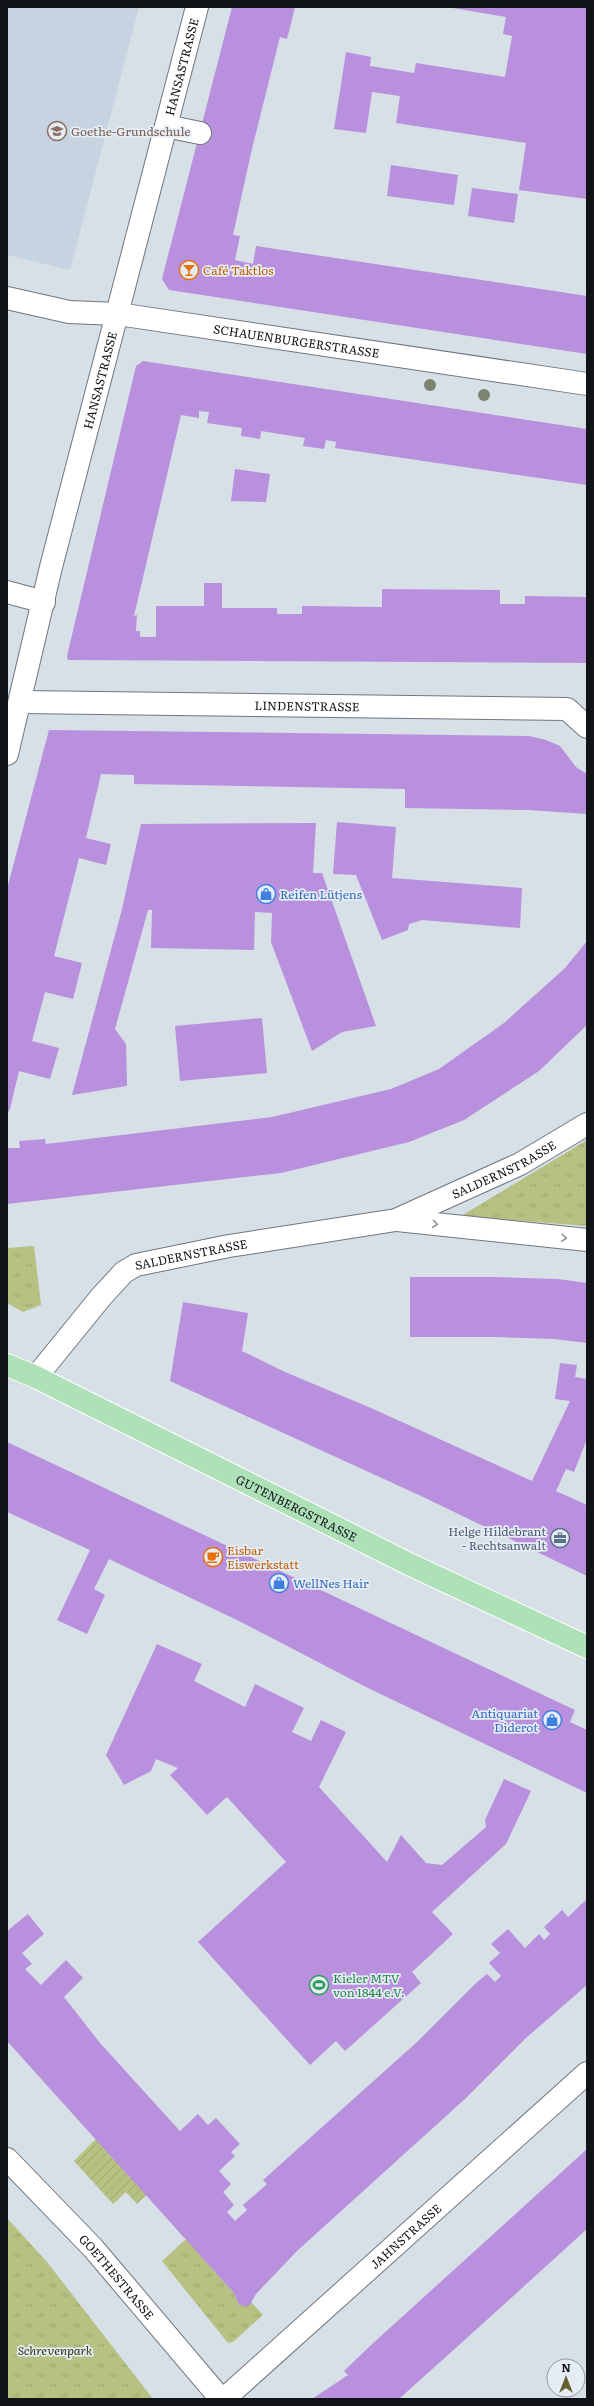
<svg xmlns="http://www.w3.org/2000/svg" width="594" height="2406" font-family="Literata,serif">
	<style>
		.built { fill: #c6d4e1 }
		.grass { fill: url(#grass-tufts) }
		.garden { fill: url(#garden-furrows) }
		.building { fill: #b990dd }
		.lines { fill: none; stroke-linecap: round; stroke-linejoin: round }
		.minor-casing { stroke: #70777e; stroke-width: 24 }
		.major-casing { stroke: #fff; stroke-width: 24 }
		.minor { stroke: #fff; stroke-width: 22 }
		.major { stroke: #afe1b9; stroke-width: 22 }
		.tree { fill: #7c8371 }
		.oneway { stroke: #949597 }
		.labels { text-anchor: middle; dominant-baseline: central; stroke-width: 3.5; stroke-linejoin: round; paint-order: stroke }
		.street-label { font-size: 12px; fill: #111417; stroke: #e5ecf4 }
		.education-label { font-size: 12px; fill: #785e54; stroke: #e5ecf4; text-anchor: start }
		.food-label { font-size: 12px; fill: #c56008; stroke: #e5ecf4; text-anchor: start }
		.shop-label { font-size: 12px; fill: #366cbe; stroke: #e5ecf4; text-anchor: start }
		.service-label { font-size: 12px; fill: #4e5e75; stroke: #e5ecf4; text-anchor: end }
		.leisure-label { font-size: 12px; fill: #27864d; stroke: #e5ecf4; text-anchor: start }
		.park-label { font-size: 12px; font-style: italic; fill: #323811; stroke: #e5ecf4 }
	</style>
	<defs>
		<pattern id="grass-tufts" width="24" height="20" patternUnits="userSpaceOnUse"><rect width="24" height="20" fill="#b6c182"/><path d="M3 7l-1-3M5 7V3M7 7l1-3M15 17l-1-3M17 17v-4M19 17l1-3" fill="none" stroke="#9ba570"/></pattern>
		<pattern id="garden-furrows" width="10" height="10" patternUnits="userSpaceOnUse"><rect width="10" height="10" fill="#b6c182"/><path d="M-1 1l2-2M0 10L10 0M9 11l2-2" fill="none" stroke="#9ba570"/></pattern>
	</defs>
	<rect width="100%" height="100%" fill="#d7dfe7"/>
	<!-- built -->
	<path class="built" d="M7,7h132l-69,263 -63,-15z"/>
	<!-- grass -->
	<path class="grass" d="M587,1140v86l-126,-10z
		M34,1246l7,59 -18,7 -16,-9v-55z
		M7,2218l40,44 106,137h-146z
		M186,2239l48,54 5,12 12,-3 12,13 -30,27 -5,1 -66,-82z"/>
	<!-- garden -->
	<path class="garden" d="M97,2138l50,56 -10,10 -11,-12 -13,12 -39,-43z"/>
	<!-- building -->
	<path class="building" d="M232,7h63l-8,32 -7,-2 -29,116 -18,82 7,1 -5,24 18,4 3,-18 331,50v58l-418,-64 -7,-11z
		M447,7h140v192l-68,-9 7,-47 -130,-20 4,-27 -28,-4 -6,41 -32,-4 12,-77 25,5 -1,9 44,7 2,-10 89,14 7,-41 -9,-2 3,-17z
		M391,165l67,10 -4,30 -67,-9z
		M472,188l46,6 -4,29 -46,-7z
		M143,361l444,68v56l-252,-37 1,-6 -10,-2 -2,9 -21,-3 2,-8 -44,-7 -1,8 -19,-3 1,-8 -35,-5 2,-11 -10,-1v7l-18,-3 -47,201 3,-1 -1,16h4v6h16v-31h48v-23h18v25h55v6h25v-8l80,1v-18l118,1v14h25v-8l62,1v66l-519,-3 -1,-4 69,-290z
		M235,469l35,5 -4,28 -35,-1z
		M49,730l480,6 17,4 14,6 16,21 11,7v40l-59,-4 -123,-2v-19l-271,-5v-9l-33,-1 -15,64 25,6 -5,21 -27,-7 -25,98 28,7 -9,36 -28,-7 -13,49 27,7 -9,31 -31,-8 -9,38 -3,5v-225z
		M337,822l59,5 -4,51 130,10 -2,40 -98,-8 -13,4 -1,6 -26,10 -26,-65 -23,-1z
		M316,823l-3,50h9l54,153 -34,6 -30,19 -41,-109 1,-29 -17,-1 -1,38 -103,-2 1,-38h-4l-33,119 11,15 1,42 -55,9 50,-186 19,-85z
		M587,941v84l-48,46 -75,49 -55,22 -128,31 -274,31v-56h13l-1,-7 26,-2 1,5 226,-27 119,-28 48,-20 65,-46 61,-55z
		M262,1018l5,55 -87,8 -5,-55z
		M410,1277h86l62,2 29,4v60l-33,-4 -57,-2h-87z
		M183,1302l65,11 -6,38 43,21 86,36 161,73 38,-80 -15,-2 5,-36 17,2 -2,12 12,2v60l-13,33 -8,-3 -10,22 31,14v71l-166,-80 -251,-115z
		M7,1442l568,268 -5,12 17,8v63l-221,-106 -129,-67 -128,-61 -15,30 11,6 -18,39 -30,-14 33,-70 -83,-38z
		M157,1644l45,20 -8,17 51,26 10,-23 49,24 -12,24 19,9 10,-21 25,12 -27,55 68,75 14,-27 25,28 16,2 44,-38 -1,-7 19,-41 27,12 -25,53 -74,68 21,22 -41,38 9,11 -76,68 -9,-10 -26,24 -112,-123 88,-80 -59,-65 -20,18 -37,-40 8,-7 -22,-9 -5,12 -27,14 -18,-30z
		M587,1899v86l-61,53 -60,60 -169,153 -41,43 -7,12 -10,-1 -5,-12 -227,-252v-110l21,-17 16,20 -22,19 10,11 -7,5 16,16 25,-25 17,18 -19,19 36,46 80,88 18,-17 10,11 8,-7 24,26 -9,8 4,4 -16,15 12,13 -8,8 11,13 -7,7 8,9 12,-11 -4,-5 24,-21 -4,-4 153,-137 60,-60 11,-9 8,8 6,-6 -12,-13 11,-10 -9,-9 17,-15 17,19 14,-14 5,6 6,-6 -6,-7 18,-17 6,7z
		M587,2149v80l-98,89 -90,81h-87l36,-24 -4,-4 26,-25z"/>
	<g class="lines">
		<defs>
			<g id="minor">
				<path d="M166,126l34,7"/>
				<path id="s1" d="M7,298l62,14 49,2 469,70"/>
				<path d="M7,592l37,10"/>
				<path id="s2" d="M21,702l546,7 20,18"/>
				<path id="s3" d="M7,754l44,-187 146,-560"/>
				<path d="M397,1220l190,20"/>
				<path id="s4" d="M36,1377l65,-80 23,-25 12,-7 93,-19 167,-26 124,-56 67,-40"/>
				<path id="s5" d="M7,2159l86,89 128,151"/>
				<path id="s6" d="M224,2399l363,-326"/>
			</g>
			<g id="major">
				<path id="s7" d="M7,1365l29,12 375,188 176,82"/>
			</g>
		</defs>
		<!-- minor casing -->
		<use href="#minor" class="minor-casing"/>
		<!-- major casing -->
		<use href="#major" class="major-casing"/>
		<!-- minor -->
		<use href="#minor" class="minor"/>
		<!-- major -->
		<use href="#major" class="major"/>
	</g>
	<!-- trees -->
	<g class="tree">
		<circle cx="430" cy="385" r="6"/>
		<circle cx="484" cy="395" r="6"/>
	</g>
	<!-- one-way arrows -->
	<defs><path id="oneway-chevron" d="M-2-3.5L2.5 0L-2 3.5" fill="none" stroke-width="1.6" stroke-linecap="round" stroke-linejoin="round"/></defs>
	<g class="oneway">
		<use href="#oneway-chevron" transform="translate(435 1224) rotate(6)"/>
		<use href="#oneway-chevron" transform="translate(564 1238) rotate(6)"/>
	</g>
	<!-- icons -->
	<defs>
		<symbol id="school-ring" viewBox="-11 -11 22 22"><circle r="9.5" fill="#e5ecf4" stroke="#8d6e63" stroke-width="1.5"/><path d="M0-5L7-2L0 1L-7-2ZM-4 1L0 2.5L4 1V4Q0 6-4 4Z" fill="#8d6e63"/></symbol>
		<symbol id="bar-ring" viewBox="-11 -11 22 22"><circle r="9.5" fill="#e5ecf4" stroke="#e8710a" stroke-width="1.5"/><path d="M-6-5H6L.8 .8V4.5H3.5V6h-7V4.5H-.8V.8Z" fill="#e8710a"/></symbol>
		<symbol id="shop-ring" viewBox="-11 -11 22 22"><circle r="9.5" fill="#e5ecf4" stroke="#3f7fe0" stroke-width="1.5"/><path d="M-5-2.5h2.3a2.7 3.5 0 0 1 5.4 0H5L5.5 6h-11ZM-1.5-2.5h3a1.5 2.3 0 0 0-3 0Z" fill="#3f7fe0"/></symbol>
		<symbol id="office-ring" viewBox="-11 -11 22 22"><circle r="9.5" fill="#e5ecf4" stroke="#5c6f8a" stroke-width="1.5"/><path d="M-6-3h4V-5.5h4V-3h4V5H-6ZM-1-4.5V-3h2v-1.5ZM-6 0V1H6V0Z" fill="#5c6f8a"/></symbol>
		<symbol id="cafe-ring" viewBox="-11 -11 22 22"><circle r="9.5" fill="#e5ecf4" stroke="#e8710a" stroke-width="1.5"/><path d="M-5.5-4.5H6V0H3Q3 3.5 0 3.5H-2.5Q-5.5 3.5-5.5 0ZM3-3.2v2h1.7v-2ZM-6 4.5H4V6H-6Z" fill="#e8710a"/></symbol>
		<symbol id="stadium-ring" viewBox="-11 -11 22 22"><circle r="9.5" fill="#e5ecf4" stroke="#2e9e5b" stroke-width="1.5"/><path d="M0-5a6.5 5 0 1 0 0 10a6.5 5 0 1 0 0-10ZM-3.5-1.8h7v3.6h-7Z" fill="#2e9e5b"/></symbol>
	</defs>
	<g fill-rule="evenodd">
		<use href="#school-ring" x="46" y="120" width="22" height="22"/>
		<use href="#bar-ring" x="178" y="259" width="22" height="22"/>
		<use href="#shop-ring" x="255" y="883" width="22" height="22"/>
		<use href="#office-ring" x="549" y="1527" width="22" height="22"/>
		<use href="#cafe-ring" x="202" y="1546" width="22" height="22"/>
		<use href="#shop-ring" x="268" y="1572" width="22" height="22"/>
		<use href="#shop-ring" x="541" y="1709" width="22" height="22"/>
		<use href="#stadium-ring" x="308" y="1974" width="22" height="22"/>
	</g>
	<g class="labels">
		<!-- street labels -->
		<g class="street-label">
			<text stroke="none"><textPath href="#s3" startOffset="709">HANSASTRASSE</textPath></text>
			<text stroke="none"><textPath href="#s1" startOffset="293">SCHAUENBURGERSTRASSE</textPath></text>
			<text stroke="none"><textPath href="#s3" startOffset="385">HANSASTRASSE</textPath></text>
			<text stroke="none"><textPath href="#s2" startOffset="286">LINDENSTRASSE</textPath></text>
			<text stroke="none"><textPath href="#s4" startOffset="534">SALDERNSTRASSE</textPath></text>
			<text stroke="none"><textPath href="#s4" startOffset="207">SALDERNSTRASSE</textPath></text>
			<text stroke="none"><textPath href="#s7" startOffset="323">GUTENBERGSTRASSE</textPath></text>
			<text stroke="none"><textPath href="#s6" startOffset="244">JAHNSTRASSE</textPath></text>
			<text stroke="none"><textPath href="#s5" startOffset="161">GOETHESTRASSE</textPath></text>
		</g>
		<!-- education labels -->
		<g class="education-label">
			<text x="71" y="131">Goethe-Grundschule</text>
		</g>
		<!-- food labels -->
		<g class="food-label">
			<text x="203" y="270">Café Taktlos</text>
			<text x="227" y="1550">Eisbar<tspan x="227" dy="14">Eiswerkstatt</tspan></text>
		</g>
		<!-- shop labels -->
		<g class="shop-label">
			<text x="280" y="894">Reifen Lütjens</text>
			<text x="293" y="1583">WellNes Hair</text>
			<text x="538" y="1713" text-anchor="end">Antiquariat<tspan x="538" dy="14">Diderot</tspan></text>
		</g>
		<!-- service labels -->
		<g class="service-label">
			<text x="546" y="1531">Helge Hildebrant<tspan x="546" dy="14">- Rechtsanwalt</tspan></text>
		</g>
		<!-- leisure labels -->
		<g class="leisure-label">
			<text x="333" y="1978">Kieler MTV<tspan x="333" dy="14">von 1844 e.V.</tspan></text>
		</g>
		<!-- park labels -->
		<g class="park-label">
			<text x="55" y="2350">Schrevenpark</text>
		</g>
	</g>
	<!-- border -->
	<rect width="594" height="2406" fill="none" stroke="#111417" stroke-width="16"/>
	<!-- north arrow -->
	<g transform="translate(566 2378)"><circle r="19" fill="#e5ecf4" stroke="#90969c"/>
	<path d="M0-3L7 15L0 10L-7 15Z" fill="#65622f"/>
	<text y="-6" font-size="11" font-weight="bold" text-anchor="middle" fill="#111417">N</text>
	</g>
</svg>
